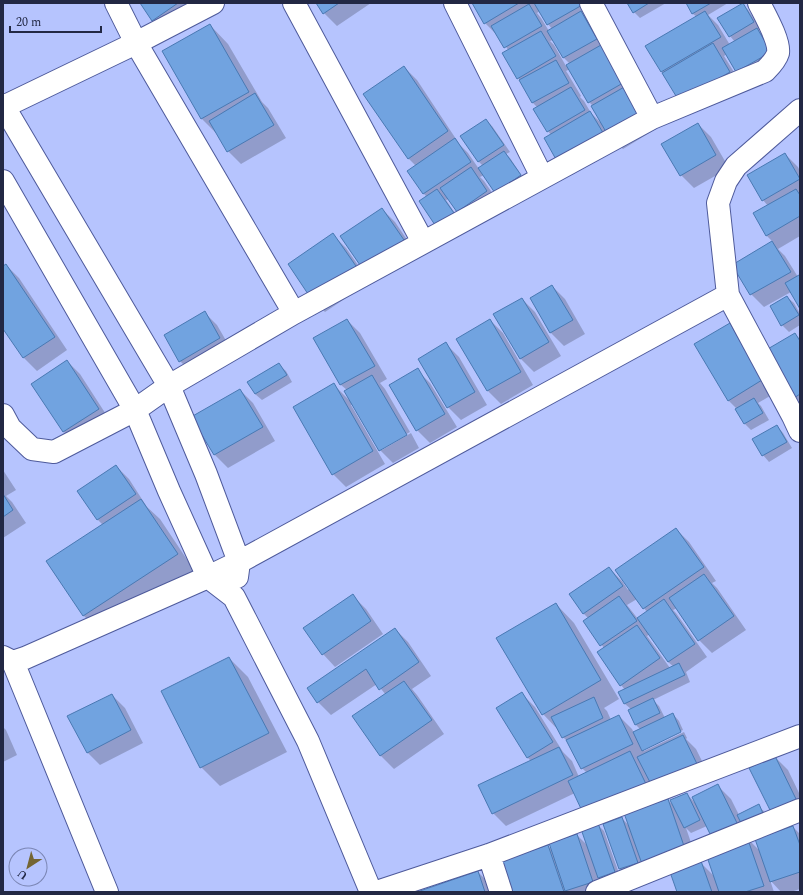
<svg xmlns="http://www.w3.org/2000/svg" width="803" height="895" font-family="Spectral,serif">
	<style>
		.shadow { fill: #0003; fill-rule: evenodd }
		.building { fill: #71a3e0; stroke: #4979b3 }
		.lines { fill: none; stroke-linecap: round; stroke-linejoin: round }
		.street-casing { stroke: #4e5a9b; stroke-width: 24 }
		.street { stroke: #fff; stroke-width: 22 }
	</style>
	<rect width="100%" height="100%" fill="#b6c4fe"/>
	<!-- shadow -->
	<path class="shadow" d="M141,3h66l-41,30 -13,-13z
		M317,3h54l-34,23 -13,-13z
		M473,3h115l51,97 17,29 -33,20 -12,-11 6,11 -45,26 -13,-13 -8,-27 -3,-4 -10,-23 -5,-5 -29,-49 5,-3 -11,-15 -13,-13zM540,11l8,13 4,5 -3,2 -8,-13 -4,-5zM553,40l11,18 6,6 -4,2 -12,-21 -4,-4zM570,69l19,33 4,4 8,17 -10,-10 -7,-12 -4,-4 1,-1 -13,-22 -2,-3z
		M628,3h38l-26,15 -6,-6z
		M687,3h41l-20,12 10,10 12,20 5,-3 -5,-6 13,-32 6,7 11,18 -2,1 12,12 14,23 -34,20 -23,-31 -3,2 18,29 -50,29 -12,-13 -33,-55 50,-29 -4,-3z
		M210,25l18,19 34,58 6,6 18,30 -45,26 -13,-13 -11,-17 -15,-15 -39,-67z
		M404,67l13,13 43,65 8,8 11,16 4,-3 -4,-4 -18,-26 25,-16 6,6 18,26 -4,2 4,4 16,24 -24,17 -18,-24 -4,2 4,4 16,23 -43,7 -8,-12 -3,1 13,19 -16,12 -16,-34 -3,-3 -15,-23 7,-5 -8,-8z
		M698,124l13,13 18,31 -35,20 -13,-13z
		M785,154l13,13 2,4v65l-22,13 7,7 13,21h2v30l-9,-15 -27,15 -13,-13 -17,-29 39,-23 -7,-7 2,-29 -5,-6z
		M382,209l13,13 21,31 -41,27z
		M333,235l13,13 24,34 -45,30 -13,-13z
		M6,265l13,13 48,72 -30,21 -13,-13 -21,-31v-60z
		M552,286l13,13 20,35 -21,12 -13,-13 -20,-35z
		M787,297l7,6 6,11v11l-11,7 -7,-7z
		M522,299l13,13 26,44 -27,16 -13,-13z
		M204,312l13,13 15,26 -39,23 -13,-13z
		M347,320l13,13 27,46 -7,4 5,6 25,43 -28,16v2l29,-17 8,15 -26,15 -13,-13 -27,-46 -2,1 34,59 -39,23 -13,-13v-90l17,17 -3,-11 -6,-5 -27,-46z
		M490,320l13,13 30,52 -32,19 -13,-13 -30,-52z
		M729,325l13,13 33,55 -17,10 3,3 8,14 -18,10 -6,-6 -8,-15 -9,-9z
		M795,334l5,5v63l-5,-5z
		M446,344l13,13 28,48 -26,15 -13,-13 -28,-48z
		M67,361l13,13 31,48 -34,23 -13,-13 -32,-48z
		M279,365l7,6 6,11 -30,18 -7,-6z
		M417,370l13,13 27,44 -27,16 -13,-13z
		M240,390l13,13 22,38 -47,27 -13,-13 -22,-38z
		M777,426l6,7 9,15 -23,14 -6,-7z
		M116,466l13,13 18,28 13,12 36,54 -93,62 -19,-19 -36,-55 55,-36 -5,-5 -19,-29z
		M3,470l13,20 -10,6 6,6 14,21 -23,15z
		M676,529l13,13 27,39 -4,2 5,5 29,42 -34,23 -13,-13 -22,-32 -4,2 3,3 31,44 -21,15 4,10 -37,18 6,6 6,12 8,-4 6,7 4,9 -39,18v3l40,-19 3,6 -1,1 10,10 15,30 -43,21 6,6 13,-12 8,9 23,-17 13,13 8,16 19,-9 7,6 6,13 -23,14 13,13 32,-25 7,7v55l-9,3h-10l-11,-12 4,12h-95l-8,-21 -15,5 -16,-15 3,9 -17,5 -6,-6 -16,-45 18,-6 8,9 36,-27 -12,-12 4,9 -60,28 6,6 17,48 -15,5 -6,-6 5,14h-99l42,-46 5,5 24,-16 12,12 7,-22 -21,-32 -69,33 -13,-13 38,-52 -3,-3 -31,-49 25,-15 13,13 28,45 9,9 7,16 8,-4 -5,-5 -12,-24 -7,-7 -3,-5 -17,-18 13,-110 18,19 45,76 -15,9 3,3 4,9 8,-4 13,13 2,4 7,-3 -5,-5 -7,-15 2,-1 -6,-5 -5,-12 5,-2 -4,-5 -23,-33 6,-4 -20,-27 4,-3 -4,-4 -14,-19 39,-27 13,13 6,9zM637,599l10,13 -9,7 -11,-14zM650,634l18,28 6,5 -4,1 -23,-32zM707,826l15,20 -7,31 -15,-15 -2,1 -12,-35 5,5z
		M353,596l13,13 17,25 -48,33 -12,-13z
		M395,629l13,13 23,34 -19,13 5,6 27,39 -50,35 -13,-13 -27,-39 32,-22 -9,-11 -46,31 -13,-13 -9,-14z
		M229,658l19,19 39,75 -67,34 -19,-19z
		M112,695l13,13 18,35 -43,22 -13,-13z
		M3,727l3,3 11,25 -14,7z
		M775,757l13,13 12,25v29z
		M478,872l13,13 2,7h-73z"/>
	<!-- building -->
	<path class="building" d="M140,3h38l-26,18z
		M316,3h23l-16,11z
		M472,3h47l-35,21z
		M534,3h50v1l-37,21z
		M627,3h22l-16,10z
		M686,3h25l-19,11z
		M743,3l11,19 -25,15 -12,-19z
		M529,4l13,22 -38,22 -13,-22z
		M581,11l16,28 -34,19 -16,-27z
		M705,11l16,26 -60,35 -16,-26z
		M210,24l39,68 -48,27 -39,-68z
		M757,28l14,24 -35,20 -14,-24z
		M541,31l15,25 -39,23 -15,-26z
		M713,43l17,29 -51,29 -17,-28z
		M601,45l22,38 -35,20 -22,-38z
		M556,60l13,23 -37,20 -13,-23z
		M404,66l44,65 -40,28 -45,-65z
		M626,86l18,30 -35,21 -18,-31z
		M571,87l14,23 -38,22 -14,-23z
		M255,93l19,32 -47,27 -18,-31z
		M590,111l15,25 -47,27 -14,-25z
		M486,119l18,26 -26,17 -18,-26z
		M698,123l18,32 -36,21 -19,-32z
		M455,138l16,24 -48,32 -16,-23z
		M504,151l17,24 -26,18 -17,-25z
		M785,153l15,26 -38,22 -15,-26z
		M471,167l16,24 -30,21 -17,-24z
		M437,189l17,24 -19,12 -16,-24z
		M796,189l4,6v21l-34,20 -13,-23z
		M382,208l22,32 -42,28 -22,-32z
		M333,233l25,36 -46,31 -24,-36z
		M772,241l19,31 -41,23 -18,-30z
		M6,264l49,73 -32,21 -20,-29v-63z
		M799,275l1,1v33l-15,-26z
		M552,285l21,35 -23,13 -20,-35z
		M787,296l12,19 -18,11 -11,-20z
		M522,298l27,44 -29,17 -27,-45z
		M205,311l15,27 -41,24 -15,-27z
		M347,319l28,47 -35,19 -27,-47z
		M490,319l31,53 -34,19 -31,-52z
		M730,323l32,57 -34,21 -34,-57z
		M795,333l5,8v53l-6,4 -28,-48z
		M446,342l29,50 -28,16 -29,-49z
		M67,360l32,49 -36,23 -32,-48z
		M279,363l8,12 -32,19 -8,-12z
		M418,368l27,46 -29,17 -27,-46z
		M372,375l35,60 -28,16 -35,-60z
		M334,383l39,68 -41,24 -39,-68z
		M240,389l23,38 -49,28 -23,-38z
		M754,398l9,15 -19,11 -9,-15z
		M777,425l10,17 -25,14 -10,-17z
		M116,465l20,29 -39,26 -20,-29z
		M3,494l10,16 -10,7z
		M141,499l37,55 -95,62 -37,-55z
		M676,528l28,39 -61,42 -28,-39z
		M609,567l14,19 -40,28 -14,-20z
		M704,574l30,42 -36,25 -29,-43z
		M353,594l18,27 -49,34 -19,-27z
		M619,596l18,25 -37,25 -17,-25z
		M664,599l31,45 -27,18 -31,-44z
		M556,603l45,77 -59,35 -46,-77z
		M637,625l23,33 -40,28 -23,-34z
		M395,628l24,34 -40,28 -13,-21 -49,34 -10,-15z
		M229,657l40,76 -69,35 -39,-77z
		M679,663l6,12 -61,29 -6,-12z
		M404,681l28,39 -52,36 -28,-40z
		M522,692l31,50 -26,16 -31,-50z
		M112,694l19,36 -44,23 -20,-37z
		M594,697l9,21 -41,20 -11,-21z
		M653,698l7,15 -25,12 -7,-15z
		M673,713l8,19 -39,19 -9,-19z
		M619,715l14,29 -52,25 -15,-29z
		M683,735l15,31 -45,22 -16,-31z
		M559,747l14,28 -81,39 -14,-29z
		M630,751l16,33 -63,29 -15,-32z
		M775,756l22,45 -25,13 -23,-46z
		M718,784l20,41 -26,13 -20,-41z
		M687,793l13,27 -16,8 -14,-28z
		M668,799l17,50 -43,15 -18,-51z
		M759,804l6,14 -21,11 -7,-14z
		M622,817l16,46 -19,6 -16,-45z
		M598,823l17,49 -17,6 -17,-49z
		M793,826l7,19v27l-30,10 -15,-43z
		M577,834l16,48 -28,9 -16,-48z
		M747,837l17,49 -19,6h-26l-14,-41z
		M548,845l16,47h-59l-10,-29z
		M701,861l11,31h-35l-7,-20z
		M478,871l7,21h-68z"/>
	<g class="lines">
		<defs>
			<path id="street" d="M116,3l20,40 158,270
				M294,3l129,239
				M455,3l87,174
				M3,105l166,281 37,88 33,88 -2,15
				M3,107l133,-64 77,-40
				M652,118l113,-47c5,-5 11,-11 13,-18 2,-12 -13,-38 -19,-50
				M3,181l132,229 34,81 39,86 26,20 74,144 63,151
				M728,295l65,121 7,15
				M3,415l7,13 22,21 22,3 81,-42 34,-24 125,-73 358,-195 -61,-115
				M3,657l10,5 12,-4 183,-81 31,-15 489,-267 -10,-92 8,-22 10,-15 64,-56
				M13,662l94,230
				M489,855l12,37
				M377,892l112,-37 311,-119
				M597,892l203,-82"/>
		</defs>
		<!-- street casing -->
		<use href="#street" class="street-casing"/>
		<!-- street -->
		<use href="#street" class="street"/>
	</g>
	<!-- border -->
	<rect width="803" height="895" fill="none" stroke="#222844" stroke-width="8"/>
	<!-- north arrow -->
	<g transform="translate(28 867) rotate(216)"><circle r="19" fill="#b6c4fe" stroke="#7b86b4"/>
	<path d="M0-3L7 15L0 10L-7 15Z" fill="#746533"/>
	<text y="-6" font-size="11" font-weight="bold" text-anchor="middle" fill="#222844">U</text>
	</g>
	<!-- scale -->
	<path d="M10 26v6h91v-6" fill="none" stroke="#222844" stroke-width="2"/>
	<text x="16" y="26" font-size="12" fill="#222844" stroke="#b6c4fe" stroke-width="3" paint-order="stroke">20 m</text>
</svg>
